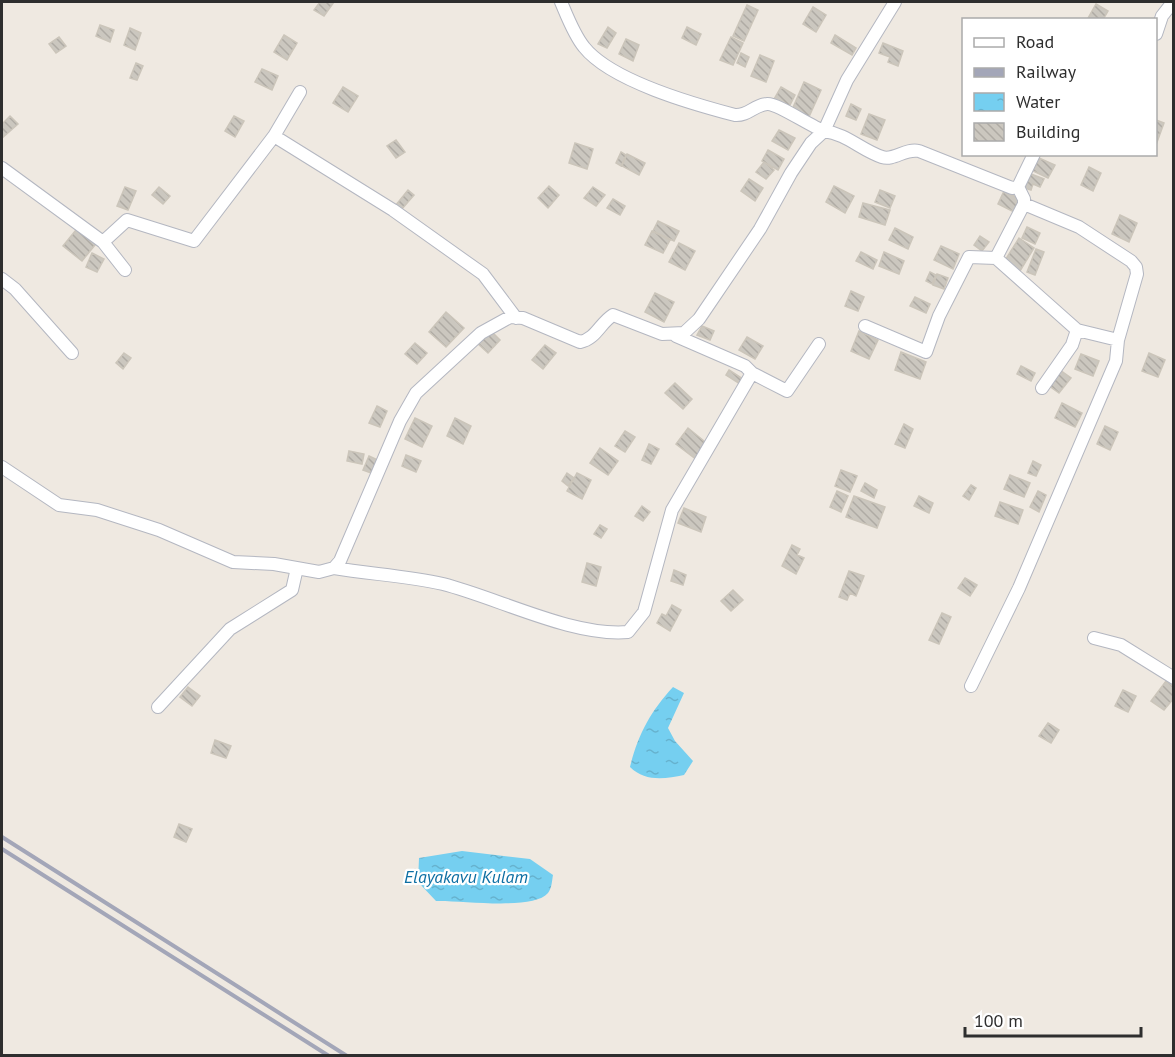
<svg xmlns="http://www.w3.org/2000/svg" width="1175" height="1057" font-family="'PT Sans',sans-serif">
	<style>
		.water { fill: url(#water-ripples) }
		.building { fill: url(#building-back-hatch); stroke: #cbc5ba; stroke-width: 1.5 }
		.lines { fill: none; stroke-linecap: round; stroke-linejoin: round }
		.minor-casing { stroke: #b4b7c1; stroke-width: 14 }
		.minor { stroke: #fff; stroke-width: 12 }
		.rail { stroke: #a3a6b8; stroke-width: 4 }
		.labels { text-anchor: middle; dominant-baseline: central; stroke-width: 4.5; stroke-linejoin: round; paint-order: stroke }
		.water-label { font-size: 18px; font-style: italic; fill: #0d6fa3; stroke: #fff }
	</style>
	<defs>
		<pattern id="water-ripples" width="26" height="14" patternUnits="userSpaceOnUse" patternTransform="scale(1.5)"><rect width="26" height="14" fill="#75cff0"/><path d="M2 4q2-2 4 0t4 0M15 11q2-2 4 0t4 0" fill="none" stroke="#66b2ce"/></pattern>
		<pattern id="building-back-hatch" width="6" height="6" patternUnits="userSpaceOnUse" patternTransform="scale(1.5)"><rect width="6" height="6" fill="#cbc7bf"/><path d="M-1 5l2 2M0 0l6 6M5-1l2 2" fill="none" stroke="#afaba4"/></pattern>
	</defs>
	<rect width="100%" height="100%" fill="#efe9e1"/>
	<!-- water -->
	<path class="water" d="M673,687l11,6 -16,35 7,13 18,20 -9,14c-19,4 -39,7 -54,-8 8,-33 21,-56 43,-80z
		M462,851l68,8 23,16c-1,5 -1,13 -5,18 -15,18 -88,7 -112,8l-18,-19 1,-24z"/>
	<!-- building -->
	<path class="building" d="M320,2h14l-10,14 -10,-6z
		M1096,4l12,7 -4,7 3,2h-20z
		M747,5l11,5 -14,31 -11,-5z
		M813,7l13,8 -10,17 -13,-8z
		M100,25l14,5 -4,12 -14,-6z
		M608,27l8,6 -9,15 -9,-4z
		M687,27l14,7 -5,11 -14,-7z
		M130,28l11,5 -6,17 -11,-5z
		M284,35l13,8 -10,17 -13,-8z
		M835,35l21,13 -4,7 -21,-12z
		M59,37l7,9 -10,7 -7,-9z
		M731,37l12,6 -10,22 -13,-5z
		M626,39l13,6 -6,16 -14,-7z
		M883,43l20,8 -5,15 -10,-4 2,-5 -11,-4z
		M741,53l8,4 -4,10 -8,-4z
		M760,55l14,6 -8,21 -15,-6z
		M136,63l7,3 -6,14 -7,-2z
		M262,69l16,7 -6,14 -17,-8z
		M804,82l17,8 -13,29 -17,-7z
		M343,87l15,9 -10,16 -15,-9z
		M781,87l14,8 -7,14 -15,-8z
		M851,104l10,5 -5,11 -10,-4z
		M869,114l16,6 -8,20 -16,-6z
		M10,116l8,8 -16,14v-14z
		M234,116l10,5 -9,16 -10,-6z
		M1156,120l8,3 -8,22z
		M779,130l16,8 -7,12 -16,-9z
		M396,140l9,12 -9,6 -9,-12z
		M575,143l18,6 -6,20 -18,-6z
		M768,150l16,9 -6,11 -16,-9z
		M621,152l5,3 -5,11 -5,-3z
		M627,154l18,9 -6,12 -17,-9z
		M1039,158l16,7 -7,13 -15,-7z
		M764,162l10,8 -8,9 -10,-7z
		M1089,167l12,6 -8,18 -12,-6z
		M1031,174l13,5 -4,8 -7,-3 -2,6 -6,-2z
		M749,179l14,9 -8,13 -14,-10z
		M549,186l10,9 -11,13 -10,-10z
		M834,186l20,10 -9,17 -19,-11z
		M125,187l11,4 -8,19 -11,-4z
		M159,187l11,9 -7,8 -11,-9z
		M593,187l12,8 -9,11 -12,-8z
		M408,190l6,5 -13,15 -6,-4z
		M880,190l15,6 -5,12 -15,-6z
		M1004,191l18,9 -6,13 -18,-9z
		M613,199l12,7 -5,9 -13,-7z
		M863,203l27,7 -5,15 -26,-8z
		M1120,215l17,8 -8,19 -17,-8z
		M658,221l21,10 -5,10 -21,-10z
		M80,225l19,15 -17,21 -19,-15z
		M1027,227l13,6 -5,11 -13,-6z
		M895,228l18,9 -5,12 -19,-9z
		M652,231l18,9 -7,13 -18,-8z
		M980,236l9,6 -7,9 -8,-6z
		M1019,238l15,10 -14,23 -16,-9z
		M679,243l16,8 -10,19 -16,-8z
		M941,246l18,8 -6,15 -19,-9z
		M1036,249l8,3 -9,23 -8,-3z
		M861,252l16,8 -4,9 -17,-8z
		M884,252l20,9 -5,13 -20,-8z
		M92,253l12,6 -7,13 -11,-5z
		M930,272l6,3 -4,9 -6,-3z
		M937,274l11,4 -4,11 -11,-4z
		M851,291l13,6 -6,14 -13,-5z
		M655,293l19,9 -10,20 -19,-10z
		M915,297l15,7 -4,9 -16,-7z
		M446,312l18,16 -18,19 -17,-15z
		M702,326l12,5 -4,9 -13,-5z
		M490,330l10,10 -12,13 -11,-10z
		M859,331l19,9 -9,19 -18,-8z
		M747,337l16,9 -8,13 -16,-9z
		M415,343l12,10 -10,11 -12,-10z
		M545,345l11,8 -13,16 -11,-9z
		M901,352l25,10 -6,17 -25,-9z
		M124,353l7,5 -8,11 -7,-6z
		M1149,353l16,7 -7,17 -16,-6z
		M1081,354l18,7 -6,15 -18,-7z
		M1021,366l14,7 -4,8 -14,-7z
		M729,370l14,9 -3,5 -14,-9z
		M1060,370l11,8 -12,15 -11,-8z
		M675,383l17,16 -9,10 -18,-16z
		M1062,403l20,10 -7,14 -20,-9z
		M377,406l10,5 -7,16 -11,-4z
		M415,418l17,8 -10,21 -17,-8z
		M455,418l16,8 -8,18 -16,-8z
		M904,424l9,5 -8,19 -10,-4z
		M1105,426l13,6 -8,18 -13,-6z
		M688,428l21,17 -12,15 -21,-16z
		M625,431l10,6 -10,15 -10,-6z
		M649,444l10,5 -8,15 -9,-4z
		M600,448l18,13 -10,14 -18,-12z
		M349,451l15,3 -2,10 -15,-3z
		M406,455l15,6 -5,11 -14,-6z
		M369,456l11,5 -6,13 -11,-4z
		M1033,461l8,4 -5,11 -8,-3z
		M841,470l16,6 -7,16 -15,-6z
		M567,473l7,5 -6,8 -6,-5z
		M577,473l14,7 -9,19 -15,-8z
		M1010,475l20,8 -6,14 -20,-8z
		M865,483l12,7 -3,8 -13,-7z
		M971,485l5,3 -7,12 -6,-4z
		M837,491l11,5 -7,16 -11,-5z
		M1038,491l8,4 -7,17 -9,-5z
		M854,496l31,11 -8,21 -31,-11z
		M919,496l14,7 -4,10 -15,-7z
		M1000,502l23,8 -5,14 -23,-8z
		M642,506l8,6 -7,9 -8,-5z
		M684,508l22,9 -5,15 -23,-9z
		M600,525l7,4 -6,9 -7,-4z
		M792,545l8,4 -3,6 7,3 -8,16 -14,-8z
		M587,563l14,4 -5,19 -14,-4z
		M674,570l12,5 -3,10 -12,-4z
		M849,571l15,5 -8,20 -6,-3 -3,7 -8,-3z
		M965,578l12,7 -7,11 -12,-8z
		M733,590l10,10 -12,11 -10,-10z
		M672,605l9,5 -11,21 -13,-8 5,-9 4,2z
		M942,613l9,4 -12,27 -10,-4z
		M1166,681l8,6v11l-10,12 -13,-9z
		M188,687l12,9 -8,10 -12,-9z
		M1123,690l13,6 -8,16 -13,-6z
		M1048,723l11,7 -8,13 -12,-7z
		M215,740l16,6 -5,12 -15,-5z
		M179,824l13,5 -6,13 -12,-5z"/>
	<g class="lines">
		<defs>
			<path id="minor" d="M561,2c6,14 13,33 23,45 27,34 109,57 151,68 13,1 19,-10 32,-11 10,-1 43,22 57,27l23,-51 48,-78
				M1156,34l6,-18 11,-14
				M300,92l-26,44 119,74 90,64 33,44
				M2,168l101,74 22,28
				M1018,187l6,12v5l-28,54 81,72 41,10
				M103,242l24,-22 67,21 80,-105
				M2,279l13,10 57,64
				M865,326l61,26 13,-36 30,-59 27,1
				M752,373l35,18 32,-47
				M1042,388l30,-43 5,-15
				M2,467l57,38 38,5 62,20 74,32 41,2 45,8 15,-4 6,-7 60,-140 16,-28 65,-60 29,-16 13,1 57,24c16,-3 20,-19 33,-27l49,19 22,-1 15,-14 61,-90 31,-56 20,-30 13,-12c23,3 37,19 58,26 12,4 23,-9 37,-6l93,37 6,-1 16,-33
				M334,568c36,6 74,8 109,16 55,14 130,53 185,48l16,-20 28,-102 80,-137 -7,-7 -69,-30
				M1094,638l27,7 53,33
				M971,686l48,-98 97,-227 2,-21 19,-66 -1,-7 -5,-6 -52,-34 -55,-23
				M158,707l72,-78 62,-39 5,-22"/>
		</defs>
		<!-- minor casing -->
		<use href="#minor" class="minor-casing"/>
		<!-- minor -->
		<use href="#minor" class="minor"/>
		<!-- rail -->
		<path class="rail" d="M2,837l345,219
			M2,849l327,207"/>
	</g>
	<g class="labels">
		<!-- water labels -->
		<g class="water-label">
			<text x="466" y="876">Elayakavu Kulam</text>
		</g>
	</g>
	<!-- border -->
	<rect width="1175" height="1057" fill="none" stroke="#2e2e2e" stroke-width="6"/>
	<!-- legend -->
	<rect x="962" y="18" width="195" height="138" fill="#ffffff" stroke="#ababab" stroke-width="1.5"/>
	<rect x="974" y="38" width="30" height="9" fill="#ffffff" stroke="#ababab" stroke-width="1.5"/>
	<text x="1016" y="48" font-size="18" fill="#2e2e2e">Road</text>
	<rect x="974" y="68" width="30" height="9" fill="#a3a6b8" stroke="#ababab" stroke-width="1.5"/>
	<text x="1016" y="78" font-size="18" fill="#2e2e2e">Railway</text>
	<rect x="974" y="93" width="30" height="18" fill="url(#water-ripples)" stroke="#ababab" stroke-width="1.5"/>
	<text x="1016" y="108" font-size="18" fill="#2e2e2e">Water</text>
	<rect x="974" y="123" width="30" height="18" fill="url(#building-back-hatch)" stroke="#ababab" stroke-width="1.5"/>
	<text x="1016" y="138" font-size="18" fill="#2e2e2e">Building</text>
	<!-- scale -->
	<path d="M965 1027v9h176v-9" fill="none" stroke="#2e2e2e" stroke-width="3"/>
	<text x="974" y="1027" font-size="18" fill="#2e2e2e" stroke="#ffffff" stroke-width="4.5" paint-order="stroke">100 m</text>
</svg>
